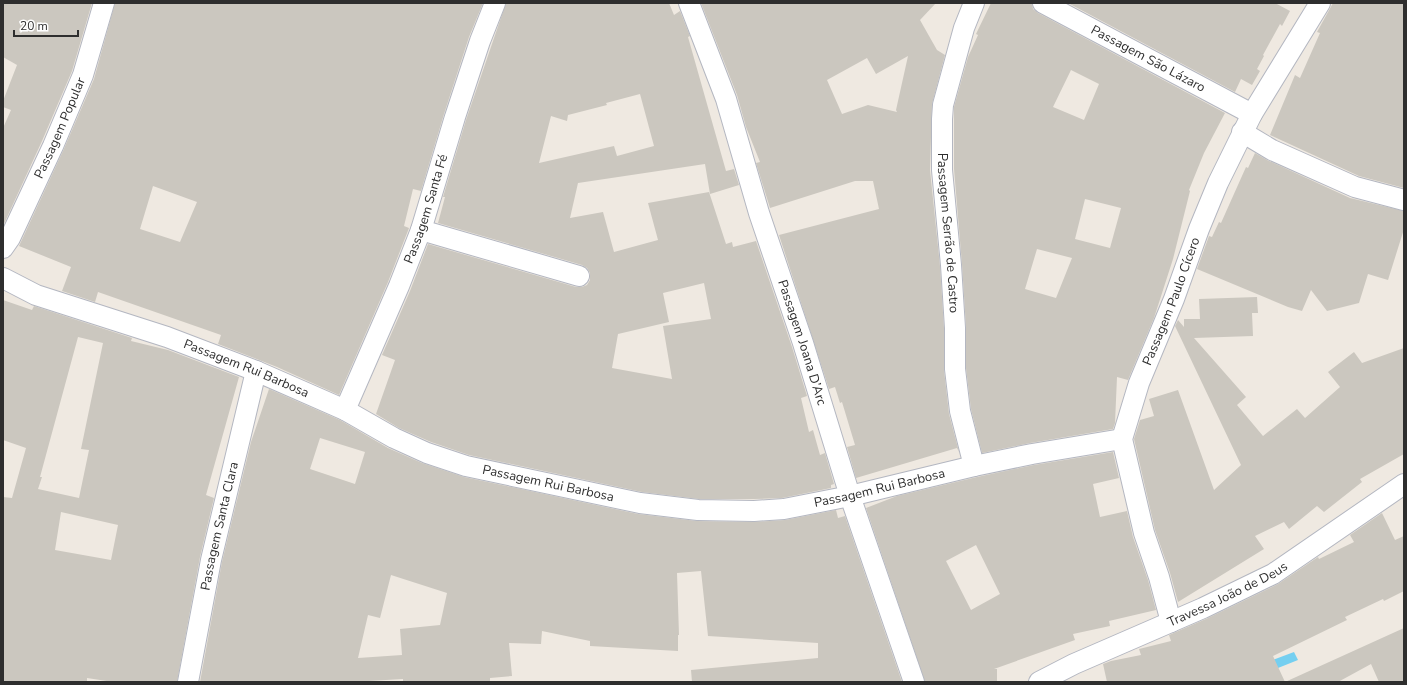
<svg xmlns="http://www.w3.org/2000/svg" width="1407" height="685" font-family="'Nunito Sans',sans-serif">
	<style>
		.water { fill: #75cff0 }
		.building { fill: #cbc7bf; fill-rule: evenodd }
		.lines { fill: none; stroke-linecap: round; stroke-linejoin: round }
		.minor-casing { stroke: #b4b7c1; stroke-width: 22 }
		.minor { stroke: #fff; stroke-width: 20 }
		.labels { text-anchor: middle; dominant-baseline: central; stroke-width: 3; stroke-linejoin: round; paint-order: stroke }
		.street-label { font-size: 13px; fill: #2e2e2e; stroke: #fff }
	</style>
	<rect width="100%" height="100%" fill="#efe9e1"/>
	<!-- water -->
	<path class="water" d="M1294,652l4,8 -25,10 -3,-9z"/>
	<!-- building -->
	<path class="building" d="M3,3h89l-20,68 -30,70 -39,85v-98l8,-18 -8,-3v-6l14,-36 -14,-8z
		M115,3h368l-14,34 -25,77 -23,77 -8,-2 -9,37 5,2 -21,54 -49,113 -62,-28 -59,-23 3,-9 -123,-43 -3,10 -33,-11 9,-24 -52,-21 44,-95 31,-72zM153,186l44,16 -17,40 -40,-13z
		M506,3h163l5,12 6,-4 10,25 -2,1 38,134 8,-2 5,16 -29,9 -5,-30 -127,19 -8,35 33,-6 11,40 44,-12 -10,-37 61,-11 17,52 6,-2 1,5 23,-6 36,106 15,49 -6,2 8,34 4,-2 7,25 5,-2 9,31 -3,1v3l-49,10 -28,1h-55l-57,-7 -173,-37 -38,-13 -32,-14 -23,-14 19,-54 -13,-5 28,-64 18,-47 148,43h6l5,-2 3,-5v-7l-3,-5 -5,-3 -144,-42 7,-26h-2l23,-77zM640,94l14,52 -37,10 -3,-10 -75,17 12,-47 16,5 1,-6 39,-10 -1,-2zM704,283l7,36 -48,7 9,53 -60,-11 6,-34 51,-12 -6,-29z
		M701,3h235l-16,17 17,30 8,5 -13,49 -2,66 10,96 4,62v42l5,44 10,38 -2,-4 -101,30 -9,-31 8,-2 -13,-43 -2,1 -5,-16 -6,2 -50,-154 100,-26 -6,-28h-18l-85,27 -14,-45 4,-1 -14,-35 -9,-32zM908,56l-12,54 1,2 -29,-7 -26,9 -15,-34 40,-22 9,16z
		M991,3h41l1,6 5,4 187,100 -21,40 -15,37 1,1 -17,68 -19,59 -26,62 -11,-3 -2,46 -2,6 -83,14 -48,10 -11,-44 -5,-41v-41l-4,-63 -8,-95v-62l14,-50 10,-22 -2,-1zM1071,70l28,14 -15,36 -31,-13zM1085,199l36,9 -11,40 -35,-9zM1037,249l35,9 -16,40 -31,-9z
		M1068,3h207l15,8 -8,15 -2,-2 -17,31 1,1 -7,13 3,2 -8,14 -11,-6 -6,13z
		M1333,3h71v185l-45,-12 -89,-41 25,-60 5,3 20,-45 -3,-1z
		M1255,153l12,7 83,38 54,13v18l-16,51 -20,-6 -9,29 -32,8 -16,-21 -9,21 -14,-4 -91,-38 12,-33 3,1 7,-15 2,1 25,-56 2,1z
		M1257,297l1,16h-6l1,23 -59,2 52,59 -9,8 26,31 34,-27 8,9 35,-31 -12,-15 26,-20 8,11 42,-15v106l-44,25 2,3 -38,30 -7,-6 -28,23 -5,-7 -29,14 9,13 -86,53 -8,-29 -15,-43 -21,-91 6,-19 14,-4 -5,-17 29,-9 36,100 27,-25 -66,-139 3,-6 6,7v-8h16l-1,-20z
		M3,300l29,10 2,-4 98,32 -1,3 37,9 71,27 -33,118 8,3 -14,59 -23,125h-64l-26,-4v4h-84v-185l9,1 14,-50 -23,-8zM78,337l25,6 -22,106 8,1 -10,48 -41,-9 4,-12h-2zM61,512l57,13 -7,35 -56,-10z
		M269,389l71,31 48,28 34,15 42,14 174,37 59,7 57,1 31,-2 51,-10 2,8 7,-2 57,166h-210l-1,-12 127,-12v-15l-110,-7 -7,-65 -24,2 2,62h-1v16l-88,-5v-5l-48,-10 -1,13 -32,-1 3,33 -22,2v4h-87v-3l-34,2 -1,1h-168l22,-120 29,-120zM320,438l45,14 -10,32 -45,-15zM391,575l56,18 -7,32 -40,4 2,26 -44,3 10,-43 12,3z
		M1113,452l6,26 -26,6 7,33 27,-6 6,26 15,43 8,30 -47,11 1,5 -37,8 2,6 -81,29h3v13h-72l-59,-174 31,-12 80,-19 57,-12zM976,545l24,49 -29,16 -25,-49z
		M1382,513l13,27 9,-4v55l-20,10 -1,-2 -38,18 2,3 -74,36 12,26 119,-54v54h-25l-8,-18 -33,18h-231l-4,-18 8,-3 30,-6 -2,-6 32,-8 -2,-6 39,-17 70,-34 40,-27 1,2 35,-17 -4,-7z"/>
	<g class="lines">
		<defs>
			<g id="minor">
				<path id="s1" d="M689,3l37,96 33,114 44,130 47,153 64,186"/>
				<path id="s2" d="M974,3l-10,25 -21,77 -1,14v51l9,95 4,63v41l5,42 14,55"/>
				<path id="s3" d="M1043,3l209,111"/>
				<path d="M1242,132l30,18 83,37 49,13"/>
				<path d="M421,230l158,46"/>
				<path id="s4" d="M3,248l7,-10 43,-92 30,-71 21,-72"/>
				<path id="s5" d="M3,278l33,17 131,42 89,34 89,39 49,28 33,15 39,13 174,37 58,7 56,1 30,-2 66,-13 124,-30 58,-12 90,-15"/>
				<path id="s6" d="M345,410l54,-124 22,-56 34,-113 25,-76 15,-38"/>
				<path id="s7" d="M1171,622l-12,-45 -15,-44 -22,-94 17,-56 35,-84 25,-70 19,-46 34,-69 68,-111"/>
				<path id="s8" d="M188,682l23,-122 45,-189"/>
				<path id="s9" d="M1039,682l35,-18 129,-56 70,-34 131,-90"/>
			</g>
		</defs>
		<!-- minor casing -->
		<use href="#minor" class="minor-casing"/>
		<!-- minor -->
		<use href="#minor" class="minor"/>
	</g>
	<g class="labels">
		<!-- street labels -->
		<g class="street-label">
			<text stroke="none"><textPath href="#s3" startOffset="119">Passagem São Lázaro</textPath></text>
			<text stroke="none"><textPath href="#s4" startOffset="133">Passagem Popular</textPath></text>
			<text stroke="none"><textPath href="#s6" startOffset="217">Passagem Santa Fé</textPath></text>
			<text stroke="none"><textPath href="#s2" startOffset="235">Passagem Serrão de Castro</textPath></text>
			<text stroke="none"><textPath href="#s7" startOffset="336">Passagem Paulo Cícero</textPath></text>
			<text stroke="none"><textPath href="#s1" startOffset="358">Passagem Joana D’Arc</textPath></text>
			<text stroke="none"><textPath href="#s5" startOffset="260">Passagem Rui Barbosa</textPath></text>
			<text stroke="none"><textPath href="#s5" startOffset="585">Passagem Rui Barbosa</textPath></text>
			<text stroke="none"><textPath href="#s5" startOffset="921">Passagem Rui Barbosa</textPath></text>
			<text stroke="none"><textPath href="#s8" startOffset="159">Passagem Santa Clara</textPath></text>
			<text stroke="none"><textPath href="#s9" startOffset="208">Travessa João de Deus</textPath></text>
		</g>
	</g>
	<!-- border -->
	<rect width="1407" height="685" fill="none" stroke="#2e2e2e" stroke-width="8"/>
	<!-- scale -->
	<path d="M14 30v6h64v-6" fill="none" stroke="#2e2e2e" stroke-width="2"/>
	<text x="20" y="30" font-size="12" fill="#2e2e2e" stroke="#ffffff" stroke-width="3" paint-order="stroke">20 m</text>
</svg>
